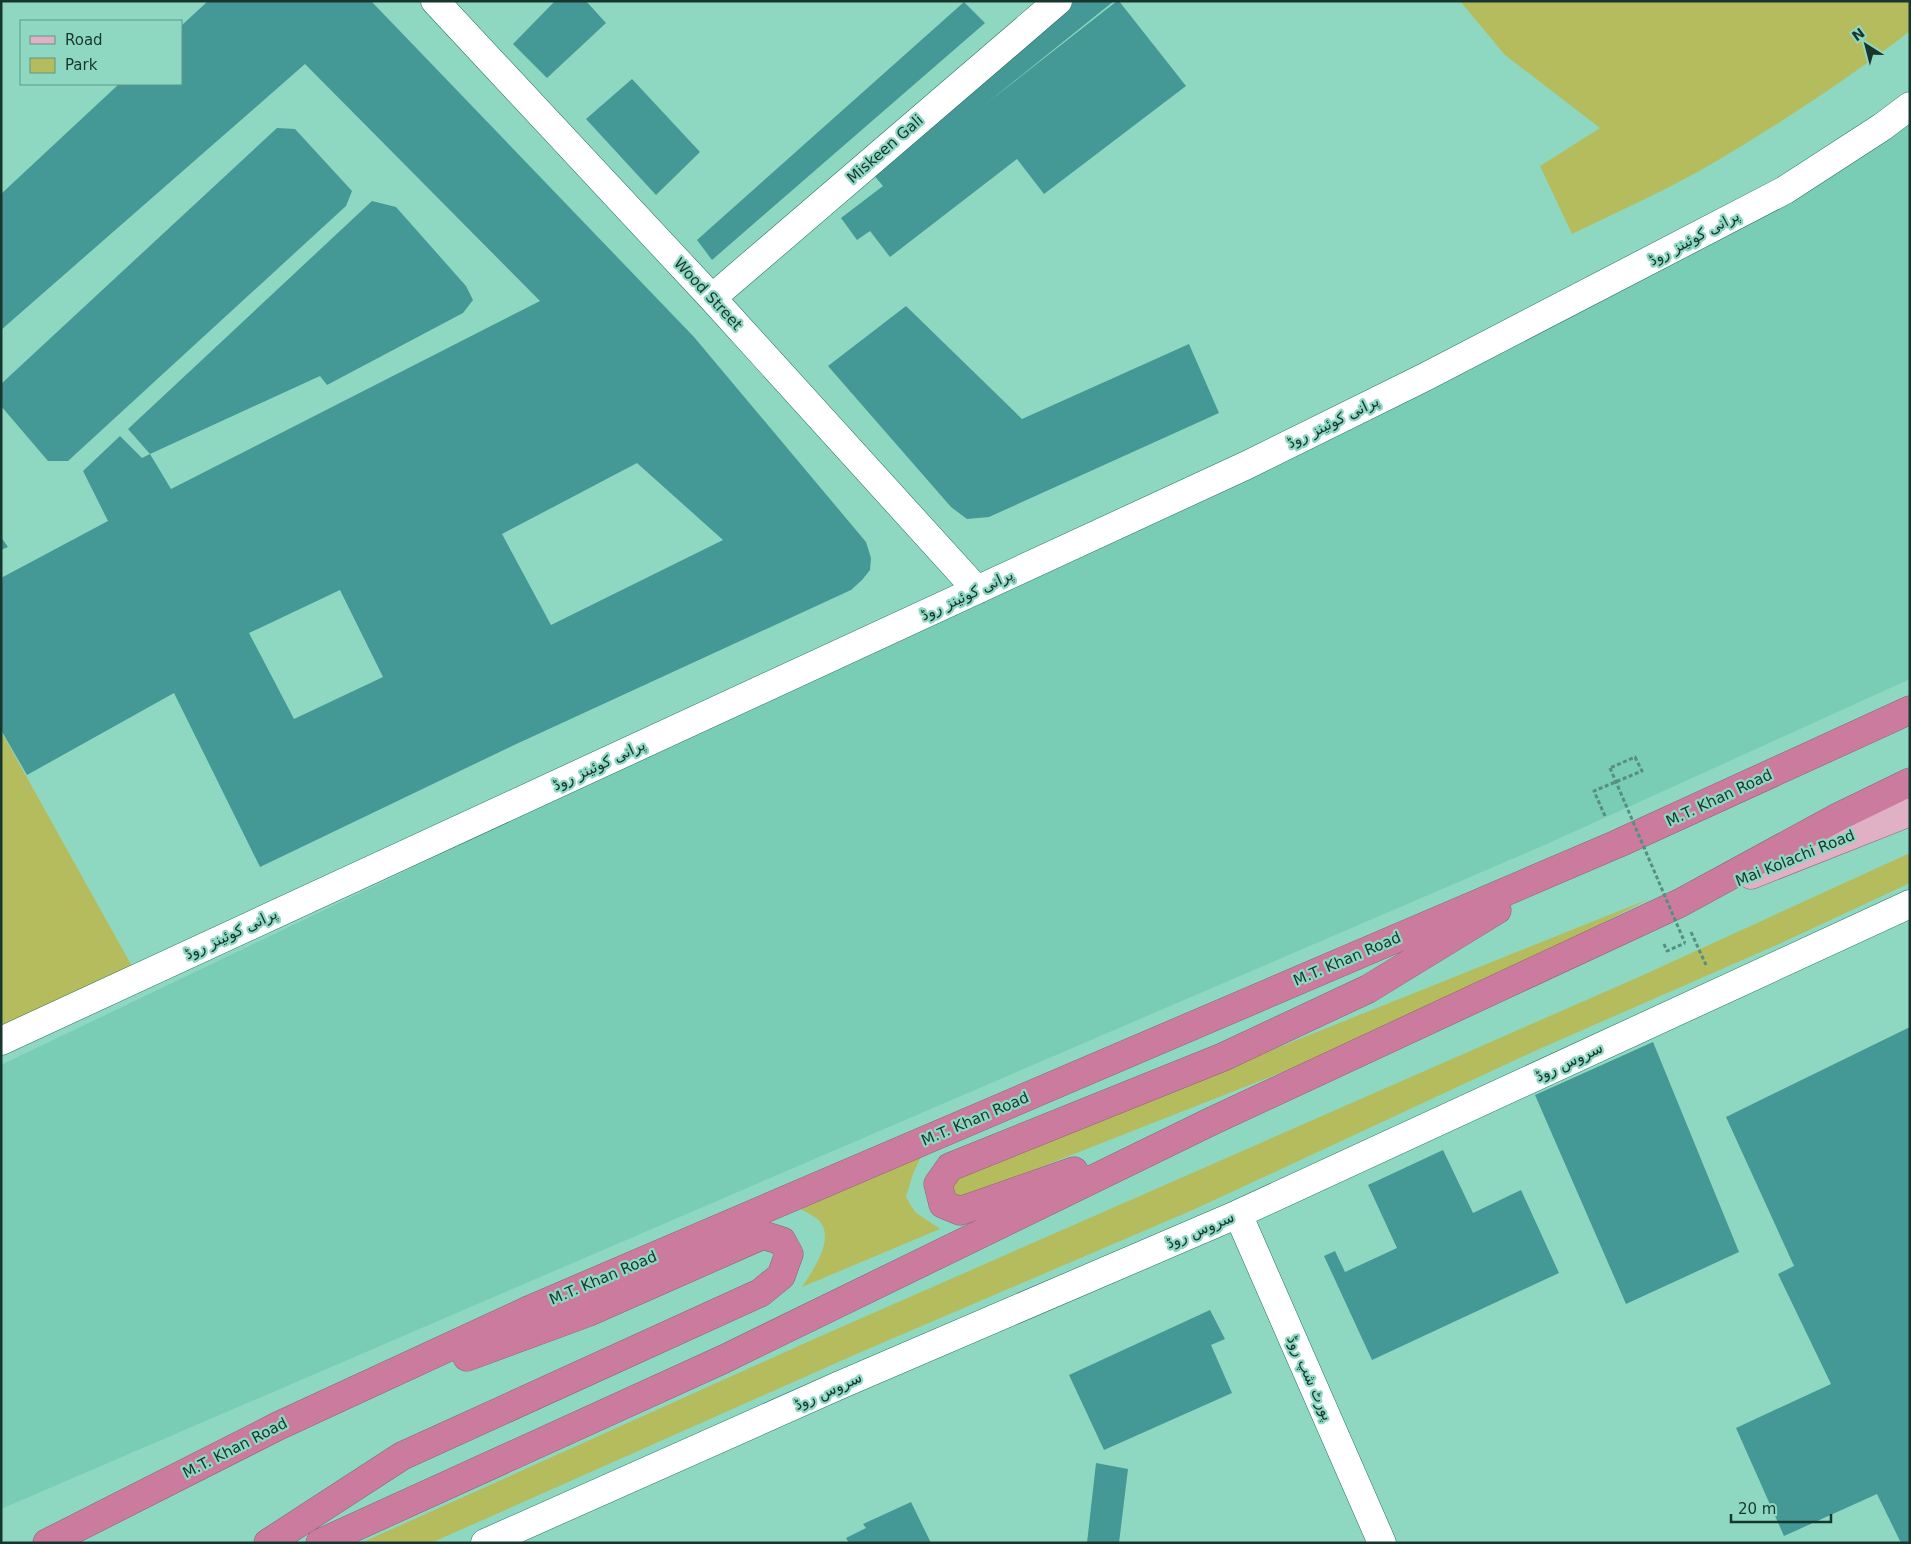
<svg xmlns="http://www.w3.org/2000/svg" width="1911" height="1544" font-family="'DejaVu Sans',Cairo,sans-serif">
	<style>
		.built { fill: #78cdb4 }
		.green { fill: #b5bc5d }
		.building { fill: #449896; fill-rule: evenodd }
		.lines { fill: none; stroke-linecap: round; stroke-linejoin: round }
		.minor-casing { stroke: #26735f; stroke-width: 29 }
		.major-casing { stroke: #8c6476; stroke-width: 29 }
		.highway-casing { stroke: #8c6476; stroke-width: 29 }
		.path { stroke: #578e7d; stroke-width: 3; stroke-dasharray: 4 2.5; stroke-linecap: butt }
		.minor { stroke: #fff; stroke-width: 28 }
		.major { stroke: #e0b0c5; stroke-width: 28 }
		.highway { stroke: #cb7c9e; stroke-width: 28 }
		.path-bridge { stroke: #578e7d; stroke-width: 3; stroke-dasharray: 4 2.5; stroke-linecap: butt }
		.labels { text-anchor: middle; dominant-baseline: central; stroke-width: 4.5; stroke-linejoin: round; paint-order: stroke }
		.street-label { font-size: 15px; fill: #17362d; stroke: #8ed8c1 }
	</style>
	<rect width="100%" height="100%" fill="#8ed8c1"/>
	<!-- built -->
	<path class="built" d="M1910,106v573l-361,164 -1548,666v-444l986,-473 398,-195z"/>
	<!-- green -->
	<path class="green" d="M1460,1h450v30c-66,51 -137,97 -209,139 -41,23 -86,43 -129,64l-32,-68 60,-38 -95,-73z
		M1,731l137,246 -137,64z
		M1910,853v30l-131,61 -242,106 -342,159 -334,143 -430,191h-70l453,-204 827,-363z
		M1649,899l-234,121 -456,179 -8,-3 -3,-12 9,-8z
		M923,1152l-10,22 -7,23 9,15 25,17 -138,58c10,-16 32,-45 19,-64 -4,-6 -14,-10 -20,-14z"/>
	<!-- building -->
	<path class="building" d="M208,1h163l323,336 172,205 5,16 -1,12 -8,10 -11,10 -339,156 -252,121 -86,-174 -147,82 -26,-45v-152l107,-57 -25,-50 37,-35 22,22 8,-4 21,35 369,-188 -235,-237 -304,266v-136l118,-110h62v-58zM637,463l86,77 -172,85 -49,-91zM340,590l43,87 -89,42 -45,-86z
		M555,1h31l20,22 -59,55 -34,-34z
		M1074,1h40l-127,102 130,-102h2l67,85 -142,108 -27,-35 -127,98 -20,-26 -13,9 -16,-22 42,-32 -11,-13z
		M964,2l21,21 -273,237 -15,-20z
		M632,79l68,73 -44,43 -70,-76z
		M277,128l18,1 57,62 -6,15 -278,255h-20l-47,-55v-22z
		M372,201l24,6 70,79 7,14 -10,13 -136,72 -7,-9 -170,78 -22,-25z
		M906,306l116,113 167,-75 30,69 -230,104 -22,2 -16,-12 -123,-141z
		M1,537l7,10 -7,3z
		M1910,1027v516h-9l-24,-49 -93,42 -48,-108 95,-44 -53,-110 16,-8 -68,-149z
		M1653,1042l86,210 -113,52 -91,-209z
		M1443,1150l30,63 48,-23 38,83 -187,87 -48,-104 11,-5 10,21 52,-24 -29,-63z
		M1210,1310l15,29 -14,6 21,48 -128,57 -35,-75z
		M1096,1463l32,6 -9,74h-32z
		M911,1502l20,41h-82l-3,-5 20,-10 -3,-4z"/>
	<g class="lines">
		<defs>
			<path id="minor" d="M435,1l277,297 265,292
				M712,298l346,-297
				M1,1041l1246,-576 178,-88 360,-187 97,-63 28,-21
				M1238,1214l144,329
				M485,1543l355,-158 398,-171 672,-310"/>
			<path id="major" d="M1751,875l159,-63"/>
			<path id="highway" d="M1074,1171l-114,40 -17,-7 -5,-20 12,-17 273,-110 145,-68 129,-79
				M47,1543l231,-117 253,-117 1086,-465 293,-134
				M268,1543l134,-87 358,-163 21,-17 8,-22 -7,-13 -19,-6 -174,77 -122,45
				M320,1543l404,-184 488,-238 468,-218 158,-86 72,-35"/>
		</defs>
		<!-- minor casing -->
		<use href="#minor" class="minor-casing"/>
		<!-- major casing -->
		<use href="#major" class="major-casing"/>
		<!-- highway casing -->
		<use href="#highway" class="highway-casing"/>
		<!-- path -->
		<path class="path" d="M1605,816l-11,-25 48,-20 -7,-14 -25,11
			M1691,932l15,33
			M1664,944l3,7 18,-8"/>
		<!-- minor -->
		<use href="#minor" class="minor"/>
		<!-- major -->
		<use href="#major" class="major"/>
		<!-- highway -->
		<use href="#highway" class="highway"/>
		<!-- path-bridge -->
		<path class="path-bridge" d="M1610,768l75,175"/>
	</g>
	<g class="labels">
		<!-- street labels -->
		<g class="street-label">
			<text transform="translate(885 149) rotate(-41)">Miskeen Gali</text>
			<text transform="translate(1694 238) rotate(-28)">پرانی کوئینز روڈ</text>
			<text transform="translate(708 294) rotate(47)">Wood Street</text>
			<text transform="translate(1333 422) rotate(-26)">پرانی کوئینز روڈ</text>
			<text transform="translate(967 595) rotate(-25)">پرانی کوئینز روڈ</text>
			<text transform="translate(599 765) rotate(-25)">پرانی کوئینز روڈ</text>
			<text transform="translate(1719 798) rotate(-25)">M.T. Khan Road</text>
			<text transform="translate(1795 858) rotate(-22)">Mai Kolachi Road</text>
			<text transform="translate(231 934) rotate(-25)">پرانی کوئینز روڈ</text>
			<text transform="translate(1347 959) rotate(-23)">M.T. Khan Road</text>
			<text transform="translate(1569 1062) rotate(-25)">سروس روڈ</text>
			<text transform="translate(975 1119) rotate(-23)">M.T. Khan Road</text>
			<text transform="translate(1200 1230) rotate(-23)">سروس روڈ</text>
			<text transform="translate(603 1278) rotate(-23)">M.T. Khan Road</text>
			<text transform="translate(1310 1378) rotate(66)">پورٹ شپ روڈ</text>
			<text transform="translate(828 1391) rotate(-24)">سروس روڈ</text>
			<text transform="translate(235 1448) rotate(-27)">M.T. Khan Road</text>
		</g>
	</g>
	<!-- border -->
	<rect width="1911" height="1544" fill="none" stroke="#17362d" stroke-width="5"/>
	<!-- legend -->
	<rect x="20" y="20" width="162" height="65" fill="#8ed8c1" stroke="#5e9786"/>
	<rect x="30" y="36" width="25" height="8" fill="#e0b0c5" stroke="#5e9786"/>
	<text x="65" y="45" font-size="15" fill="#17362d">Road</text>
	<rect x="30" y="58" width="25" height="15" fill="#b5bc5d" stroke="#5e9786"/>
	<text x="65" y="70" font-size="15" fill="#17362d">Park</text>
	<!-- north arrow -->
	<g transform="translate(1866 45) rotate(324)" stroke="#8ed8c1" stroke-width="4" paint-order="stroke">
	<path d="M0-4L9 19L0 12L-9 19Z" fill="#17362d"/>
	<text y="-8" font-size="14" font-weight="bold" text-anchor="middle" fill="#17362d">N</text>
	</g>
	<!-- scale -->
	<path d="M1731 1514v8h100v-8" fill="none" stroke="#17362d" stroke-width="2.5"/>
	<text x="1738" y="1514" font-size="15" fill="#17362d" stroke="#8ed8c1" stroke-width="4" paint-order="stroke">20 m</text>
</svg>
